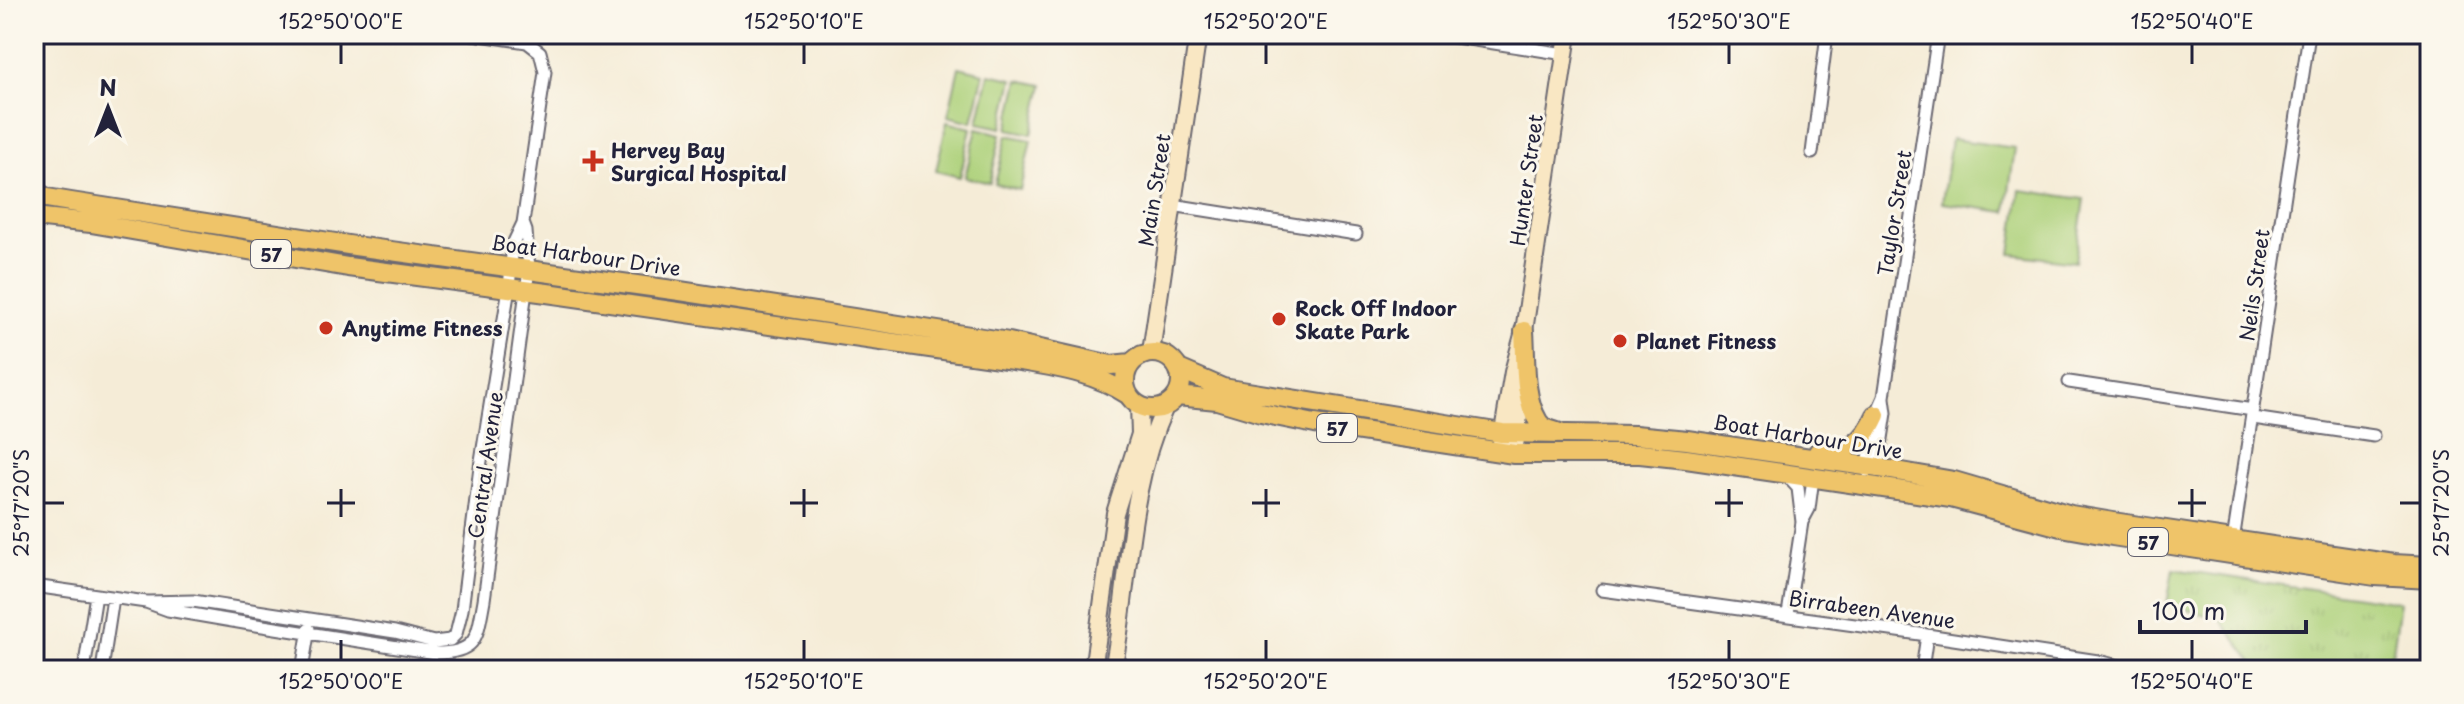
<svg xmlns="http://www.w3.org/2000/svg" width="2464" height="704" font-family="'Playpen Sans',sans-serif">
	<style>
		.grass { fill: url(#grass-tufts); stroke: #687a5b; stroke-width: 2 }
		.garden { fill: #aed17b; stroke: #687a5b; stroke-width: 2 }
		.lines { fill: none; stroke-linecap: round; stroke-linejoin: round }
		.street-casing { stroke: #6c6972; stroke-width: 15 }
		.secondary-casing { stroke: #6c6972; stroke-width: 20 }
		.primary-casing { stroke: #6c6972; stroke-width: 22 }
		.street { stroke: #fff; stroke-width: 11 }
		.secondary { stroke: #f9e7c3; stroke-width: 16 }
		.primary { stroke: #efc469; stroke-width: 18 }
		.ticks { fill: none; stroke: #22223b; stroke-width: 3 }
		.poi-dot { fill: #c8321e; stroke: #fbf7ec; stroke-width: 3 }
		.labels { text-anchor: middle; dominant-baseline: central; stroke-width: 6; stroke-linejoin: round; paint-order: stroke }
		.shield { fill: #fbf7ec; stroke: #636270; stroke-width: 2 }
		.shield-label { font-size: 18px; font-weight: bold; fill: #22223b }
		.poi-label { font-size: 20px; font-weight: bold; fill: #22223b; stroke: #fbf7ec; text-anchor: start }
		.street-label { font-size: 20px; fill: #22223b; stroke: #fbf7ec }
		.neatline { fill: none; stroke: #22223b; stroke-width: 3 }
		.ticks-label { font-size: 20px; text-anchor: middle; fill: #22223b }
	</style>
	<defs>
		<pattern id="grass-tufts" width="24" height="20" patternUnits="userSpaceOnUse" patternTransform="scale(2)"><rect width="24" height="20" fill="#aed17b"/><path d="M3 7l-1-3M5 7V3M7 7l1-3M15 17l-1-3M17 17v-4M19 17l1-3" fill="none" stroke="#95b36b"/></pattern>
	</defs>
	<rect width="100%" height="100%" fill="#fbf7ec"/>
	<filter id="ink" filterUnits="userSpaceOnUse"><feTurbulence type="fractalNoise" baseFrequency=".0125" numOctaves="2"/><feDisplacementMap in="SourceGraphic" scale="16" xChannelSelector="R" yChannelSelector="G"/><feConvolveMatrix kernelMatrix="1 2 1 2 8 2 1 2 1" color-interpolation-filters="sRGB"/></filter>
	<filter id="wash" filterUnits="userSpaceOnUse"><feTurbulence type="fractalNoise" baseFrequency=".006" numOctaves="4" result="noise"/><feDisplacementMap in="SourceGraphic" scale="32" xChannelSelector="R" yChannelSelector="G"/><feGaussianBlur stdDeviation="1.8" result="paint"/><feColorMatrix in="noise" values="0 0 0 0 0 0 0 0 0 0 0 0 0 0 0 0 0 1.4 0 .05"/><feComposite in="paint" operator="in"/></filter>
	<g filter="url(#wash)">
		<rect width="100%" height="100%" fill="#f5ecd7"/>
		<!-- grass -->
		<path class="grass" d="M2173,569l227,33 -7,50 -23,18h-111l-39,-51 -53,-15z"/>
		<!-- garden -->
		<path class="garden" d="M959,67l25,6 -12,49 -24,-6z
			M989,74l24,5 -11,49 -24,-5z
			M1019,80l24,5 -11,49 -24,-5z
			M947,122l24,6 -11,49 -24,-6z
			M977,128l24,6 -11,49 -25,-6z
			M1007,135l24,5 -11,50 -25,-6z
			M1951,139l64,9 -9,64 -64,-9z
			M2020,190l64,9 -9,63 -64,-8z"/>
	</g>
	<g filter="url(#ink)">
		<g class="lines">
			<defs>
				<path id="street" d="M1436,34l129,20
					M1812,153l15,-119
					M1172,205l184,29
					M2069,382l184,28
					M2253,418l121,18
					M1867,471l9,-56 8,-18 54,-363
					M1877,471l9,-58 -2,-15
					M1785,474l13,14 4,34 -14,92
					M1802,522l7,-13 4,-31
					M2233,541l76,-507
					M34,586l112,16 22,8 82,14 186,29c42,0 41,-16 48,-53l45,-331 -3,-38 -3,-8 22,-151 -5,-20 -13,-10 -54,-8
					M1602,590l325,45 171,26 37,9
					M147,602l46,-1 202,31 39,10 16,-2 6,-6 6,-24 18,-143 29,-179 4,-44 10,-21
					M84,670l12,-75
					M102,670l11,-72
					M302,670l7,-41
					M1922,670l5,-35"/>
				<path id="secondary" d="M1151,352l47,-318
					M1501,443l12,-71 11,-41 44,-297
					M1514,454l9,-69
					M1093,670l22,-157 25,-79 -1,-28
					M1113,670c17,-89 14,-179 52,-263"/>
				<path id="primary" d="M34,191l13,7 24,4 284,44 325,45 329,51 102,23 20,-2
					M34,217l57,6 257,44 199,26 480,69c36,6 69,12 100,32
					M1524,331c2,27 -1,66 14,90 4,8 14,9 22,12
					M1125 381a28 28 0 1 1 56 0a28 28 0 1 1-56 0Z
					M1179,369l44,19 279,45 133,2 52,5 192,28 75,13 117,34 42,7 281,42 36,2
					M1177,396l40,4 44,13 54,11 199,30h126l46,5 265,39 110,29 51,9 263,40 55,3
					M1818,452c33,-2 44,-6 58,-37"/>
			</defs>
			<!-- street casing -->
			<use href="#street" class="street-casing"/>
			<!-- secondary casing -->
			<use href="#secondary" class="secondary-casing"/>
			<!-- primary casing -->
			<use href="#primary" class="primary-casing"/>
			<!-- street -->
			<use href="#street" class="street"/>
			<!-- secondary -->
			<use href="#secondary" class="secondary"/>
			<!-- primary -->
			<use href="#primary" class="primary"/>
		</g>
	</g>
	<!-- ticks -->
	<path class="ticks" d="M341,44v20M804,44v20M1266,44v20M1729,44v20M2192,44v20M341,489v28M804,489v28M1266,489v28M1729,489v28M2192,489v28M44,503h20M327,503h28M790,503h28M1252,503h28M1715,503h28M2178,503h28M2400,503h20M341,640v20M804,640v20M1266,640v20M1729,640v20M2192,640v20"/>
	<!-- markers -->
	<g class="poi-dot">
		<path d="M589 149h8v8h8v8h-8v8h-8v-8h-8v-8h8z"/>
		<circle cx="1279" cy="319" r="8"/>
		<circle cx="326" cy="328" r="8"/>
		<circle cx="1620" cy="341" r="8"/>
	</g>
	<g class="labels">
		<!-- shield labels -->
		<g class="shield">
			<rect x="251" y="240" width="40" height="28" rx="6"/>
			<rect x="1317" y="414" width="40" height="28" rx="6"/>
			<rect x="2128" y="528" width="40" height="28" rx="6"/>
		</g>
		<g class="shield-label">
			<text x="271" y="254">57</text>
			<text x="1337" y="428">57</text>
			<text x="2148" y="542">57</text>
		</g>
		<!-- poi labels -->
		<g class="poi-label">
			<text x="611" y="150">Hervey Bay<tspan x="611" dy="23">Surgical Hospital</tspan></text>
			<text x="1295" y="308">Rock Off Indoor<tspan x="1295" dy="23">Skate Park</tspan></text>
			<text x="342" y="328">Anytime Fitness</text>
			<text x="1636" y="341">Planet Fitness</text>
		</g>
		<!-- street labels -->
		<g class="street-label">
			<text transform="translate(1526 180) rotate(-82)">Hunter Street</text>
			<text transform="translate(1154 190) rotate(-81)">Main Street</text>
			<text transform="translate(1894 213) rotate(-81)">Taylor Street</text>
			<text transform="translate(586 255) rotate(8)">Boat Harbour Drive</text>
			<text transform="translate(2254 285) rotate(-82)">Neils Street</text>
			<text transform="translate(1808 436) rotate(9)">Boat Harbour Drive</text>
			<text transform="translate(485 465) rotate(-82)">Central Avenue</text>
			<text transform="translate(1872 609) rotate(8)">Birrabeen Avenue</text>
		</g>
	</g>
	<!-- margin -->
	<rect width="2464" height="704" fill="none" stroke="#fbf7ec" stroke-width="88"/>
	<!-- north arrow -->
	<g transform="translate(108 108)" stroke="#fbf7ec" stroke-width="6" paint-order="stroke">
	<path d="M0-6L14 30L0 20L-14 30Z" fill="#22223b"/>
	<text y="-12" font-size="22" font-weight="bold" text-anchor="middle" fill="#22223b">N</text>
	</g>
	<!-- scale -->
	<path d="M2140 620v12h166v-12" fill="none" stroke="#22223b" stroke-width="4"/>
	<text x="2152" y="620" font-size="24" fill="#22223b" stroke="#fbf7ec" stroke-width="6" paint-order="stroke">100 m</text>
	<rect x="44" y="44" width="2376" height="616" class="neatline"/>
	<g class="ticks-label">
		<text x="341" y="29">152°50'00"E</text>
		<text x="804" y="29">152°50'10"E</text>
		<text x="1266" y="29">152°50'20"E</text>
		<text x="1729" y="29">152°50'30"E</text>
		<text x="2192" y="29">152°50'40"E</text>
		<text transform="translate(22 503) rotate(-90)" y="7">25°17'20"S</text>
		<text transform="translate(2442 503) rotate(-90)" y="7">25°17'20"S</text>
		<text x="341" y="689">152°50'00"E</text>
		<text x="804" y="689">152°50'10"E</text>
		<text x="1266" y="689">152°50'20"E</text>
		<text x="1729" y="689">152°50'30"E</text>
		<text x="2192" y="689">152°50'40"E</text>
	</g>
</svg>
